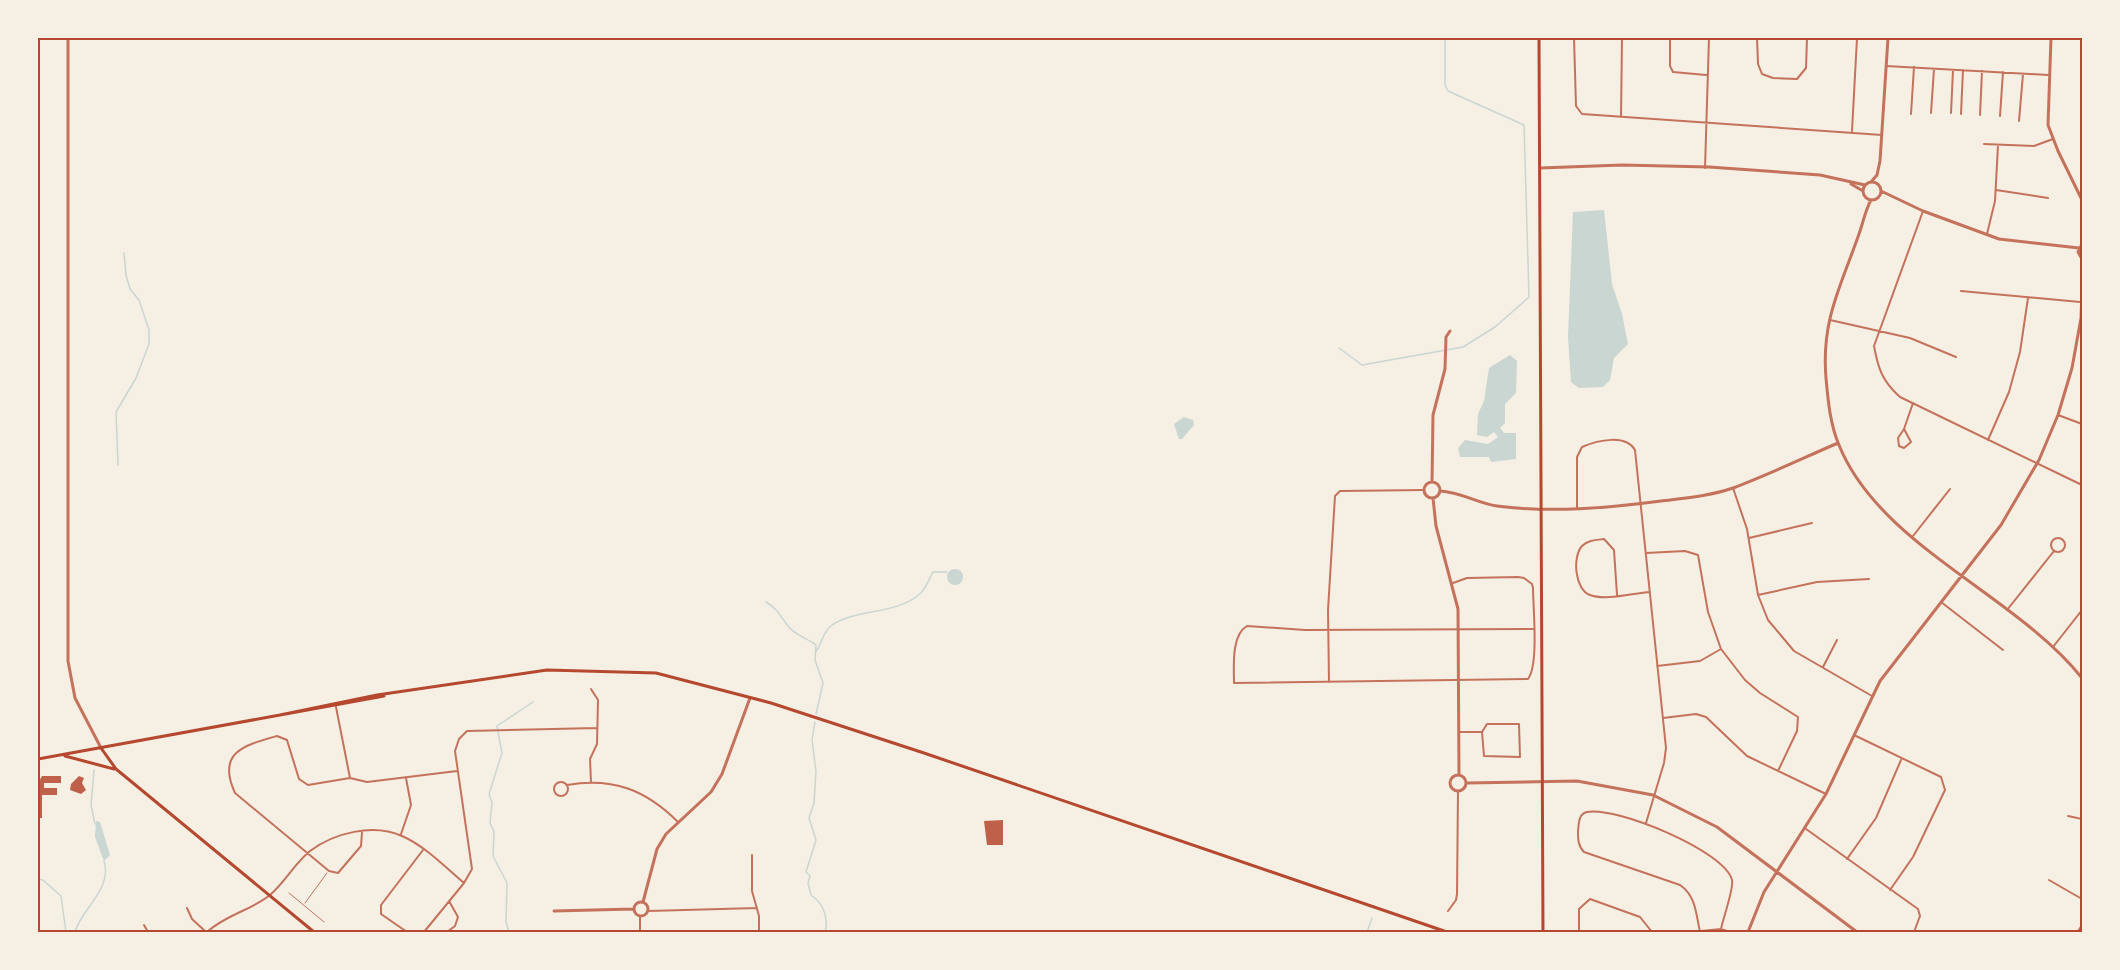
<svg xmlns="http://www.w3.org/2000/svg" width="2120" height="970" font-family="Montserrat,sans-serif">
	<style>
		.water { fill: #c9d6d2 }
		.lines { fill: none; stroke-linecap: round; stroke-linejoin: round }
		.stream { stroke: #c9d6d2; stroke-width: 1.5 }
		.building { fill: #bf614a }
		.service { stroke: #c5725c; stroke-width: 1 }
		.minor { stroke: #c5725c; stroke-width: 2 }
		.tertiary { stroke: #c5725c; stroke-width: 3 }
		.secondary { stroke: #b5482f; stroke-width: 3 }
		.neatline { fill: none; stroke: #b5482f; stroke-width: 2 }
	</style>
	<rect width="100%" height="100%" fill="#f6efe4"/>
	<!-- water -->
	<path class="water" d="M1604,210l8,74 10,30 6,30 -14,14 -4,22 -7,7 -24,1 -8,-6 -3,-45 5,-125z
		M1510,355l7,6 -1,32 -11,11v19l-5,5 4,5h12v26l-25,3 -2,-5h-29l-2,-9 7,-8 23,4 10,-7 -4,-5 -7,5 -10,-2 1,-21 6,-13 5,-33z
		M1184,417l9,3 1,5 -12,14h-3l-5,-15z
		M947 577a8 8 0 1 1 16 0a8 8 0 1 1-16 0Z
		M96,821l4,1 10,33 -6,6 -9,-24z"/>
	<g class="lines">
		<!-- stream -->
		<path class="stream" d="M1339,348l23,17 101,-18 32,-20 34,-30 -5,-172 -76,-34 -3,-6v-47
			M118,465l-2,-53 20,-34 13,-34v-14l-10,-30 -9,-11 -4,-14 -2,-22
			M766,602c12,7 14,14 22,24 8,10 19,12 28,19l-1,15 8,23 -7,31
			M815,653c7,-8 7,-21 17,-28 26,-17 65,-10 89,-32 5,-5 8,-14 12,-21h14
			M815,722l-3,18 4,31 -2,32 -5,15 7,22 -10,32 4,4 -2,7 3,12c12,8 18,23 14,37
			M94,770l-3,35 4,19
			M38,879l5,1 18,16 5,36
			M75,932c6,-23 38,-43 29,-71
			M509,932l-3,-10 1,-39 -14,-27 1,-24 -4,-9 2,-20 -3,-9 13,-41 -5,-27 36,-24
			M1367,932l5,-14"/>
	</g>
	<!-- building -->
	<path class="building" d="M42,776h19v7h-17v5h13v7h-15v23h-4v-35z
		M79,776l5,2 -2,5 4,7 -5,4 -11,-4 1,-6z
		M1003,820v25h-16l-3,-24z"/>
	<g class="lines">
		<!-- service -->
		<path class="service" d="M289,893l35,29
			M305,903l22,-30"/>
		<!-- minor -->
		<path class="minor" d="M1574,38l2,68 6,8 300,21
			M1670,38v28l3,6 33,3
			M1757,38l1,26 4,10 11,4 24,1 9,-11 1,-30
			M1886,66l162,9
			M1931,113l3,-44
			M1951,113l2,-43
			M1911,114l3,-47
			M1961,114l2,-44
			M1980,115l2,-44
			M1621,116l1,-78
			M2000,116l3,-44
			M2019,121l4,-47
			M1852,131l5,-93
			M1984,144l50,2 19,-7
			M1705,168l4,-130
			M1996,190l52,8
			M1923,211l-49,135c4,22 8,35 26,51l182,88
			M1987,234l8,-33 3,-56
			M1961,291l119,11
			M1830,320l80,18 46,19
			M2058,415l24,9
			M1904,429l7,13 -7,6 -5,-2 -1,-8 6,-9 9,-26
			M1988,440l21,-48 11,-40 8,-54
			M1733,488l14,41 11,66 10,25 26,31 78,45
			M1577,508v-51l5,-10c16,-7 44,-13 53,3l31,298 -2,15 -18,60
			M1913,536l37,-47
			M2051 545a7 7 0 1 1 14 0a7 7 0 1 1-14 0Z
			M1749,538l63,-15
			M1646,553l39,-2 13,4 10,57 13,37 24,31 15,13 38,24 -1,14 -19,40
			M1453,583l14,-5 51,-1 6,1 8,6 1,4c0,19 6,77 -5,91l-294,4c0,-16 -3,-48 13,-57l58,4 228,-1
			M1617,595l-3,-45 -10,-11c-8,1 -16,1 -22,7 -10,11 -7,44 8,49 16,6 43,-2 60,-3
			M1758,595l59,-13 52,-3
			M1941,602l62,48
			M2007,610l47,-59
			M2053,647l29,-37
			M1657,666l43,-5 21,-12
			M1823,667l14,-27
			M1329,682l-1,-72 7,-114 5,-5 84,-1
			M336,707l14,71
			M1663,718l33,-4 10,3 41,39 79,38
			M1459,732h23l5,-8h32l1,33 -36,-1 -2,-24
			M1854,735l87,42 4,13 -32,67 -23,33
			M554 789a7 7 0 1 1 14 0a7 7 0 1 1-14 0Z
			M591,782l-1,-23 7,-15 1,-44 -7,-11
			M567,785c46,-8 79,5 111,37
			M2068,816l14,3
			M1806,829l112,80 2,7 -6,16
			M362,832l-1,14 -23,27 -9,-2 -94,-78c-19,-41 10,-48 42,-57l10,4 12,39 9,6 42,-7 17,4 90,-11
			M401,834l10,-29 -5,-27
			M752,855v36l7,25v16
			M1847,859l29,-41 25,-58
			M2049,880l33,19
			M187,908l5,11 14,13
			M648,911l109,-3
			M1448,911l8,-11 1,-6 1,-103
			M144,925l4,7
			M1701,931l20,-2 9,3
			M207,932c20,-18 43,-21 63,-37 15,-13 25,-32 40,-44 24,-18 63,-28 92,-15 23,10 43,31 62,47
			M407,932l-26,-18v-9l42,-55
			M424,932l40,-49 8,-14 -17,-118 4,-12 8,-8 130,-3
			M447,932l8,-6 3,-9 -9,-16
			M640,932v-15
			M1579,932v-23l11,-10 50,18 12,15
			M1700,932c-4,-18 -4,-36 -20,-47l-96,-33c-6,-6 -6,-13 -6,-21 1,-7 0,-17 9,-19 29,-6 138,39 145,68 2,9 -9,38 -11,49"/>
		<!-- tertiary -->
		<path class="tertiary" d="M68,38v623l7,37 26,50
			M2051,38l-3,87 10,26 24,49
			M1540,168l82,-3 87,2 111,8 45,10
			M1863 191a9 9 0 1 1 18 0a9 9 0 1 1-18 0Z
			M1871,182l6,-7 3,-14 8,-123
			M1851,184l12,7
			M1881,191l42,20 76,28 80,9
			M1871,200c-6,11 -8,23 -12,34 -18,52 -38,86 -33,144 2,22 4,46 13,67 40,100 177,150 243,233
			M2082,244l-4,8 4,7
			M1424 490a8 8 0 1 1 16 0a8 8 0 1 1-16 0Z
			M1432,482l1,-67 12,-46 1,-32 4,-6
			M1440,491c21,1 37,12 57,15 54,7 111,2 164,-5 24,-3 49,-5 72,-13 35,-13 70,-30 105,-45
			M1433,498l3,28 22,83 1,166
			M1450 783a8 8 0 1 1 16 0a8 8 0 1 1-16 0Z
			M1467,783l110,-2 76,14 64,32 140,105
			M634 909a7 7 0 1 1 14 0a7 7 0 1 1-14 0Z
			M643,902l14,-53 9,-15 45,-42 11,-18 28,-76
			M554,911l79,-2
			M1748,932l16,-40 62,-98 54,-113 121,-156 38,-65 19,-45 14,-47 9,-50 1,-28
			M2078,932l4,-6"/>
		<!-- secondary -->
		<path class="secondary" d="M1539,38l4,894
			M384,696l-104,19 97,-20 170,-25 109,3 115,30 153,50 523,179
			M101,748l15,21 198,163
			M65,756l49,13
			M38,759l242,-44"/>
	</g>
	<!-- border -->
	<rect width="2120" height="970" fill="none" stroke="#f6efe4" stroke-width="78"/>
	<rect x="39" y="39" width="2042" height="892" class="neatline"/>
</svg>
